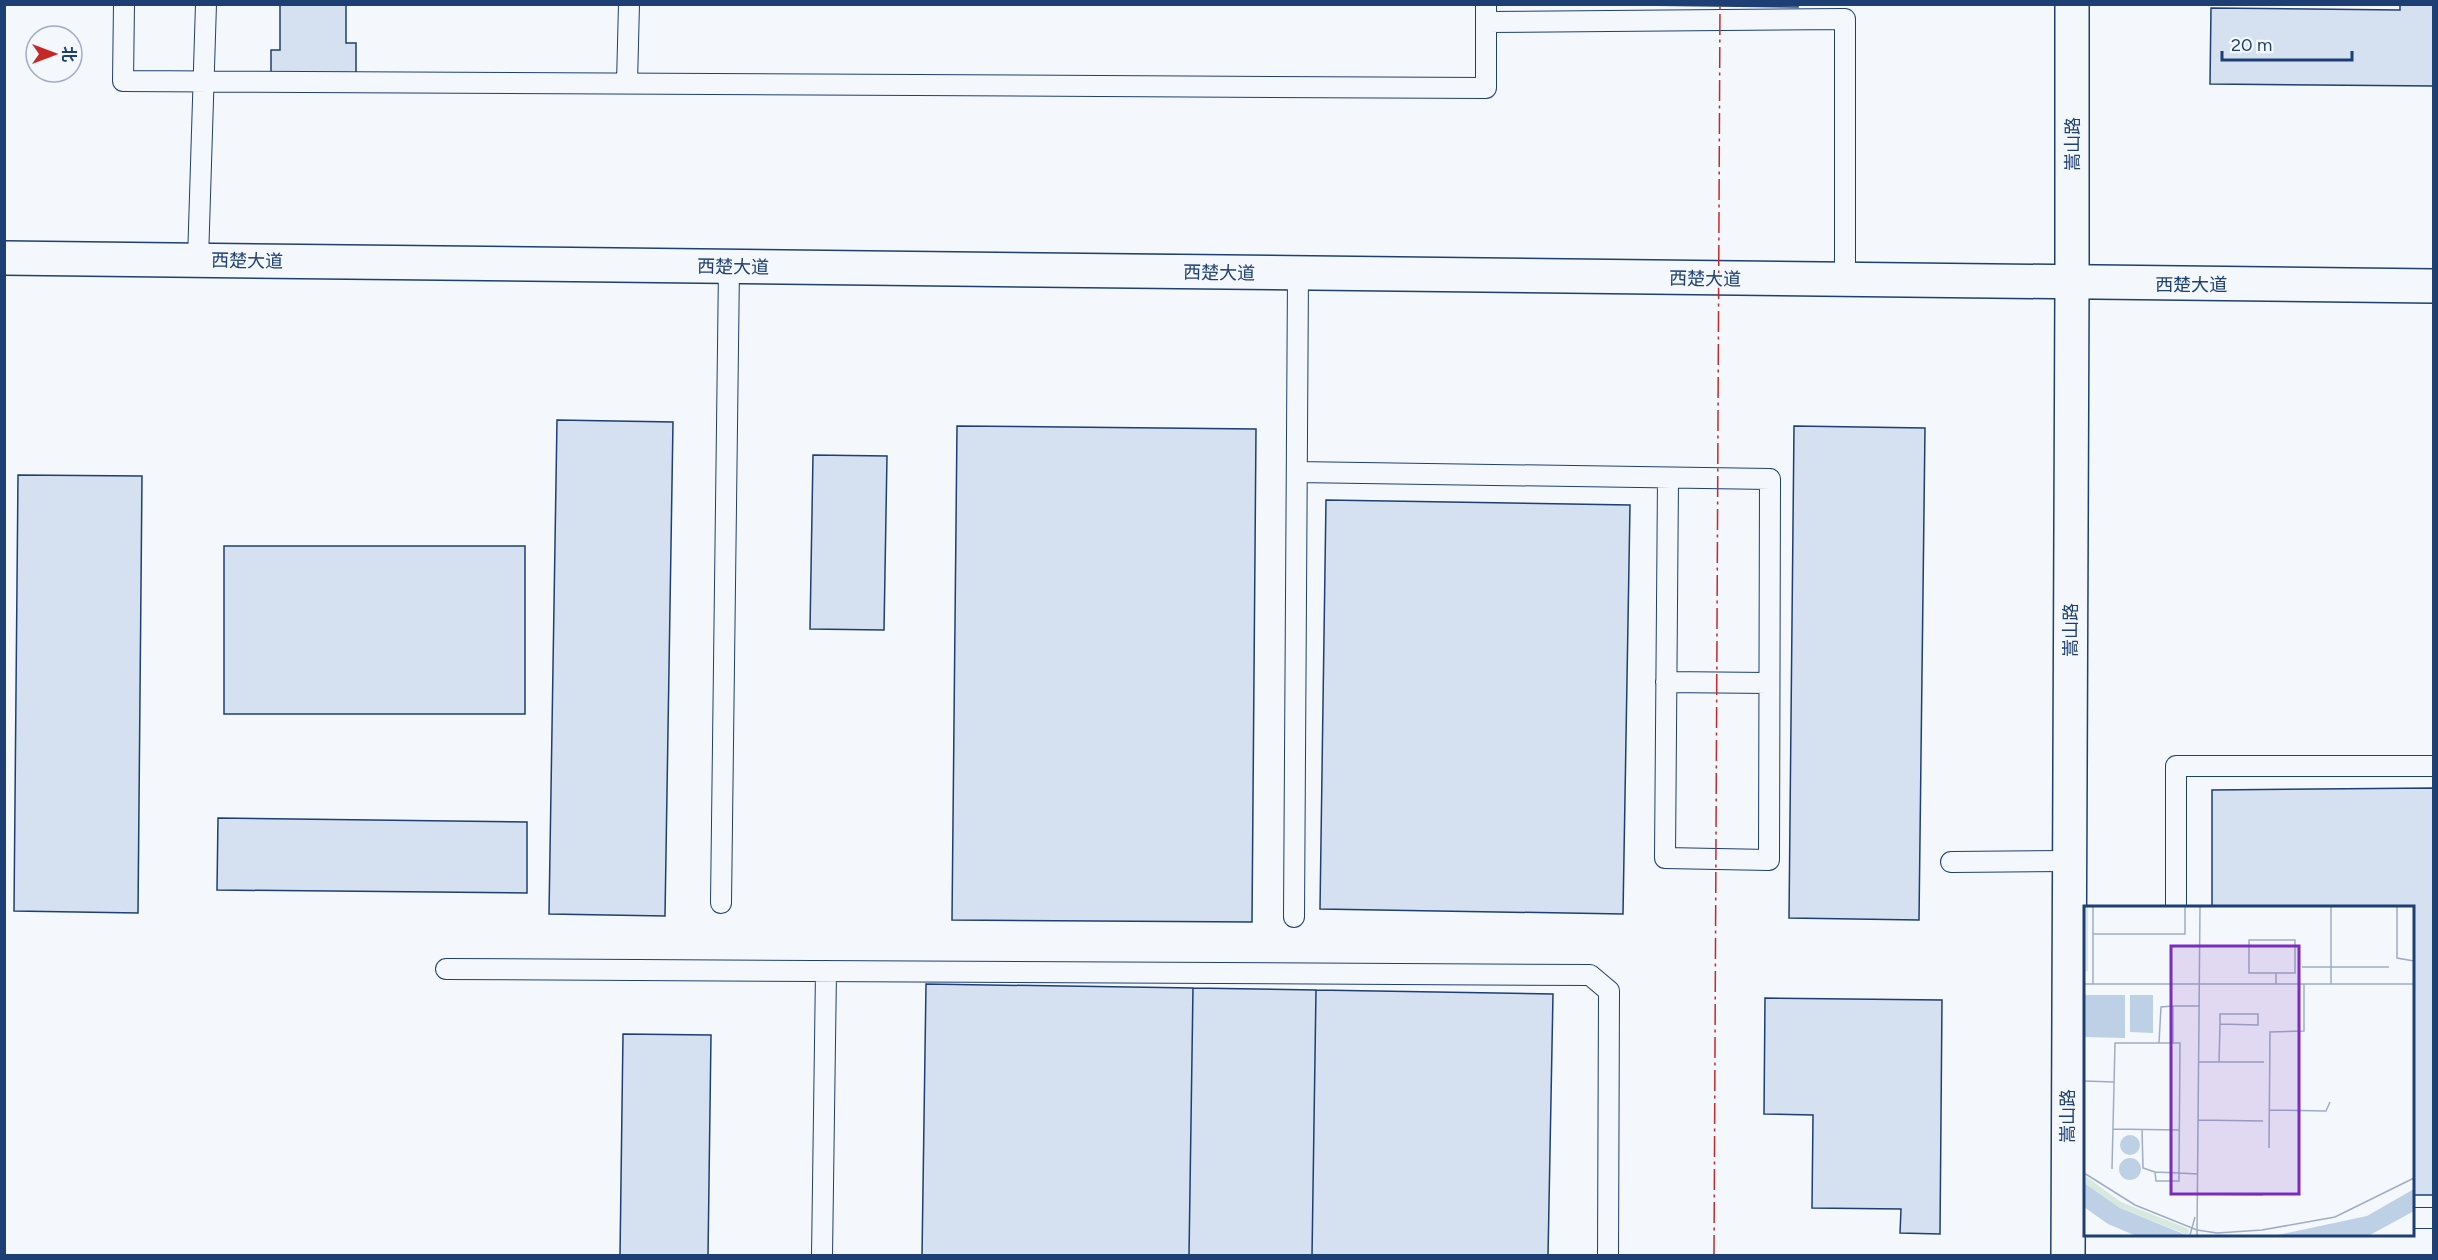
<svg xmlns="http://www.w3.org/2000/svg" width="2438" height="1260" font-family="Figtree,'Noto Sans SC',sans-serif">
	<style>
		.building { fill: #d5e0f0; stroke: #1d3f73; stroke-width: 1.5 }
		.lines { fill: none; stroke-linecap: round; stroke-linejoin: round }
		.lane-casing { stroke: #1d3f73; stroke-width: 22 }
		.street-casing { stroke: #1d3f73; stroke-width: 36 }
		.secondary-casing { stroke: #1d3f73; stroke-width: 36 }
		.primary-casing { stroke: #1d3f73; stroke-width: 36 }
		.lane { stroke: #f4f7fb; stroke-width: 20 }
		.street { stroke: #f4f7fb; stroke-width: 33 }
		.secondary { stroke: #f4f7fb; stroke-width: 33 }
		.primary { stroke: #f4f7fb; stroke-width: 33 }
		.power { stroke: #c62828; stroke-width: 1.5; stroke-dasharray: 21 4.5 3 4.5; stroke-linecap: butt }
		.labels { text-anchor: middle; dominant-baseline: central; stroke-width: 4.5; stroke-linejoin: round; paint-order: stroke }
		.street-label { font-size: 18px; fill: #1d3f73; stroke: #f4f7fb }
		.inset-road { fill: none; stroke: #9eadc5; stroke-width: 1.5 }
		.view { fill: #7b2cbf; fill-opacity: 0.15; stroke: #7b2cbf; stroke-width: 3 }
		.inset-edge { fill: none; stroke: #1d3f73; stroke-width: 3 }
	</style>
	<rect width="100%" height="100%" fill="#f4f7fb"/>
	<!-- building -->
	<path class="building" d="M280,4h66v39h10v30h-85v-23h9z
		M1556,4h242v3z
		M2400,4h34v82l-224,-2 1,-76 189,2z
		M557,420l116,2 -8,494 -116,-2z
		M957,426l299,3 -4,493 -300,-2z
		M1794,426l131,2 -6,492 -130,-2z
		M813,455l74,1 -3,174 -74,-1z
		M18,475l124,1 -4,437 -124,-2z
		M1326,500l304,5 -7,409 -303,-5z
		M224,546h301v168h-301z
		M2434,788v407h-22v-287h-200v-118z
		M218,818l309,4v71l-310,-3z
		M926,984l267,4 -4,268h-267z
		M1193,988l123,2 -4,266h-123z
		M1316,990l237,4 -5,262h-236z
		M1765,998l177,2 -2,234 -40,-1 1,-24 -89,-1 1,-93 -49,-1z
		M623,1034l88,1 -3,221h-88z"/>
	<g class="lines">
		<defs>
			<path id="lane" d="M124,4l-1,77 1363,7v-84
				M1486,22l359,-3v262
				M627,83l2,-79
				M198,260l8,-256
				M1297,472l473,7 -1,381 -104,-2 3,-380
				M1666,682l103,1
				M1951,862l118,-1
				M721,903l8,-636
				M2176,908v-142h258
				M1294,917l4,-643
				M446,969l1144,6 19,16 -1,265
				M2412,1218h22
				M822,1256l4,-285"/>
			<path id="street" d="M2072,4v280"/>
			<path id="secondary" d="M2068,1256l4,-972"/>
			<path id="primary" d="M4,258l2430,28"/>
		</defs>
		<!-- lane casing -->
		<use href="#lane" class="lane-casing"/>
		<!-- street casing -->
		<use href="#street" class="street-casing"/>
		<!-- secondary casing -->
		<use href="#secondary" class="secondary-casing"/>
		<!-- primary casing -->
		<use href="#primary" class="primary-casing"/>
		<!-- lane -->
		<use href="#lane" class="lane"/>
		<!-- street -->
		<use href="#street" class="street"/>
		<!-- secondary -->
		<use href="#secondary" class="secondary"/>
		<!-- primary -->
		<use href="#primary" class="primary"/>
		<!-- power -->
		<path class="power" d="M1714,1256l6,-1252"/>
	</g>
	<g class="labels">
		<!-- street labels -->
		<g class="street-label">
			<text transform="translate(2073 144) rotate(-90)">嵩山路</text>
			<text transform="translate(247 261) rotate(1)">西楚大道</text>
			<text transform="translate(733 267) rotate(1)">西楚大道</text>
			<text transform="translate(1219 273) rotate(1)">西楚大道</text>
			<text transform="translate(1705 279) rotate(1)">西楚大道</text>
			<text x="2191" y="285">西楚大道</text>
			<text transform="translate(2071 630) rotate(-90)">嵩山路</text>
			<text transform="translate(2068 1116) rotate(-90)">嵩山路</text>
		</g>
	</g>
	<!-- overview -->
	<g transform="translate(2084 906)">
		<rect width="330" height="330" fill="#f4f7fb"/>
		<path d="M0,1h4v64h-4zM0,269l37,27 68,27 -1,6 -68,-27 -36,-25z" fill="#d7e8df"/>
		<path d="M0,89h41v43l-41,-1zM46,89h23v38l-23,-1zM36 239a10 10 0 1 1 20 0a10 10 0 1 1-20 0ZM35 263a11 11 0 1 1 22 0a11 11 0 1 1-22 0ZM0,277l36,25 66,27h-52l-26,-11 -24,-17zM330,283v22l-44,24h-92l89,-19z" fill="#bed0e5"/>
		<path class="inset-road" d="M247,1v77M313,1v51l17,3M9,28h92v-27M218,61h87M192,67h19v-33h-46v33h27v11M0,78h330M9,78v-77M75,137l2,-36 12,-1M89,137v-37h27M115,156h65M135,156l1,-38v-10h38v11l-38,-1M0,175l30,1M186,204l56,1 4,-9M114,214l65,1M29,223l67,1M58,223l1,39 12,4M185,242l1,-116 34,-1v-47M28,263l3,-126h65l-1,130v8h-23l-1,-9 24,1 19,1M0,267l51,32 62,25 20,3 45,-3 73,-13 79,-39M113,288l66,1M106,329l5,-18M113,329l3,-328"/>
		<path class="view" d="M87,40h128v248h-128z"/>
		<rect width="330" height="330" class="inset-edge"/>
	</g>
	<!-- border -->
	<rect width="2438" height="1260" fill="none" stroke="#1d3f73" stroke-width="12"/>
	<!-- north arrow -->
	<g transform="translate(54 54) rotate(90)"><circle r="28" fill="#f4f7fb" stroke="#9eadc5" stroke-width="1.5"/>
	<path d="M0-4.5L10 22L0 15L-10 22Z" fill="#c62828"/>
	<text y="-9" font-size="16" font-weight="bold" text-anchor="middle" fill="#1d3f73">北</text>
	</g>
	<!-- scale -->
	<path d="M2222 51v9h130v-9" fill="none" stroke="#1d3f73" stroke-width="3"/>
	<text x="2231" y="51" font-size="18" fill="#1d3f73" stroke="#f4f7fb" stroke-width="4.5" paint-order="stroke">20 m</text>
</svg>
